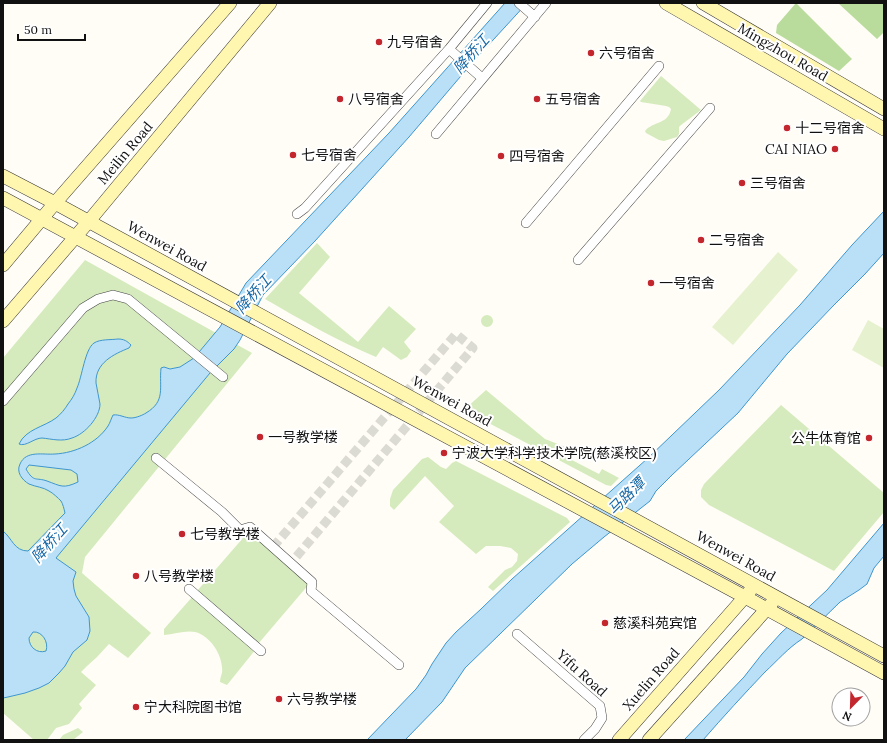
<svg xmlns="http://www.w3.org/2000/svg" width="887" height="743" font-family="Lora,'Noto Sans SC',serif">
	<style>
		.green { fill: #d5ebbd }
		.forest { fill: #b9dc9c }
		.pitch { fill: #e6f2cf }
		.water { fill: #b9e0f7; stroke: #3f96cf; fill-rule: evenodd }
		.lines { fill: none; stroke-linecap: round; stroke-linejoin: round }
		.street-tunnel { stroke: #dbdad3; stroke-width: 9; stroke-dasharray: 9 4.5; stroke-linecap: butt }
		.street-casing { stroke: #444; stroke-width: 10 }
		.secondary-casing { stroke: #333; stroke-width: 14 }
		.street { stroke: #fff; stroke-width: 9 }
		.secondary { stroke: #fff6b0; stroke-width: 13 }
		.poi-dot { fill: #c4262e; stroke: #fff; stroke-width: 1.5 }
		.labels { text-anchor: middle; dominant-baseline: central; stroke-width: 4; stroke-linejoin: round; paint-order: stroke }
		.poi-label { font-size: 14px; fill: #111; stroke: #fff; text-anchor: start }
		.street-label { font-size: 14px; fill: #111; stroke: #fff }
		.water-label { font-size: 15px; font-style: italic; fill: #1768a6; stroke: #fff }
	</style>
	<rect width="100%" height="100%" fill="#fffdf5"/>
	<!-- green -->
	<path class="green" d="M661,76l40,34 -20,15 -2,2v7l-2,3 -13,4 -5,-1 -13,-7 -1,-2c8,-10 23,-6 26,-22l-2,-2 -3,-1 -25,-4 -1,-1z
		M317,243l13,14 -31,36 59,49 31,-36 27,23 -12,13 7,9 -4,6 -6,3 -18,-13 -7,10c-38,-16 -75,-37 -111,-58z
		M85,260l167,93 -167,204 -3,16 69,60 -23,25 -19,-14 -12,13 -10,9 -6,6 15,13 -17,19 3,4 -13,16 -13,4 -9,12h-13l-31,-27v-355z
		M481 321a6 6 0 1 1 12 0a6 6 0 1 1-12 0Z
		M486,390l59,49 23,9 -4,8 35,18 3,-5 17,9 -8,8 -5,-1 -142,-75z
		M781,405l103,88v19l-50,59 -125,-66 -8,-8v-7l3,-6z
		M428,457l13,10 5,2 6,-6 4,-2 111,57 3,4 -77,69 -5,-4 17,-17 7,-3 5,-6 1,-7 -7,-6 -11,-2h-14l-10,8 -37,-32 15,-16 -29,-30 -31,34 -4,-4v-7l3,-9 29,-31z
		M249,531l61,52 -52,61 -61,-53z
		M193,596l63,53 -29,36 -7,-3c0,-3 1,-6 2,-9 2,-16 -11,-37 -27,-41 -9,-2 -21,2 -31,3v-6z
		M78,728l5,4 -10,8h-14l4,-5z"/>
	<!-- forest -->
	<path class="forest" d="M796,3l56,56 -13,12 -63,-38 1,-8z
		M838,3h46v29l-7,7z"/>
	<!-- pitch -->
	<path class="pitch" d="M778,252l20,18 -65,75 -21,-18z
		M868,320l16,9v39l-32,-18z"/>
	<!-- water -->
	<path class="water" d="M505,3h22l-55,60 -63,74 -94,104 -52,54 -23,45 -6,9 -24,24 -154,185 20,14 -3,9 1,8 2,7 13,21 1,14 -3,9 -14,12 -8,14 -6,7 -10,10 -10,5 -14,5 -17,4 -5,1v-167c9,7 11,20 25,20l37,-38c-1,-4 -2,-9 -4,-12 -3,-3 -8,-8 -12,-10 -6,-4 -13,-4 -20,-7 -7,-4 -13,-12 -9,-20 6,-14 23,-9 35,-10 20,-1 42,-11 53,-28 2,-3 3,-7 5,-11 6,-1 12,3 18,3 5,0 12,-3 15,-5 20,-12 13,-25 15,-45l3,-1 6,2 10,-2 14,-9 26,-31 26,-44 143,-150zM29,465l42,5 6,4 1,8c-15,7 -17,4 -31,-1 -11,-4 -13,2 -21,-12zM33,632c9,-1 16,10 13,19 -9,3 -17,-4 -17,-13z
		M884,211v42l-19,21 -31,31 -47,49 -49,59 -66,62 -16,16 -6,10 -46,36 -32,27 -107,104 -23,34 -37,38h-38l49,-51 10,-14 6,-11 14,-21 10,-11 25,-23 31,-30 136,-121 71,-68 81,-85 52,-60z
		M118,339c6,0 9,2 13,6l-2,3c-15,6 -34,15 -33,35 1,7 3,14 4,21 0,13 -15,30 -28,34 -10,4 -20,1 -30,0 -8,0 -16,9 -23,6 7,-15 25,-17 37,-26 5,-4 9,-9 12,-14 4,-5 7,-10 9,-16 5,-11 8,-39 17,-45 6,-4 17,-3 24,-4z
		M884,523v33l-10,12 -7,16 -8,6 -19,12 -38,37c-14,9 -25,22 -37,33 -21,22 -42,45 -62,68h-19l60,-63 18,-23 19,-21 46,-43z"/>
	<g class="lines">
		<!-- street-tunnel -->
		<path class="street-tunnel" d="M273,547l183,-213 17,14 -182,215"/>
		<defs>
			<path id="street" d="M519,3l16,14
				M449,49l33,29
				M436,134l110,-131
				M297,214l8,-6 144,-159 38,-46
				M526,223l133,-157
				M578,260l132,-152
				M3,401l80,-93 15,-9 15,-4 15,4 95,78
				M156,458l66,54 18,18 10,-3 62,55 -1,9 88,74
				M189,589l72,62
				M517,634l83,72 2,12 -7,11 -11,11"/>
			<path id="secondary" d="M666,3l218,126
				M703,3l181,106
				M3,176l52,27 829,453
				M3,198l742,399 139,76
				M3,265l52,-62 175,-200
				M3,321l86,-100 181,-218
				M619,740l131,-149
				M649,740l123,-137"/>
		</defs>
		<!-- street casing -->
		<use href="#street" class="street-casing"/>
		<!-- secondary casing -->
		<use href="#secondary" class="secondary-casing"/>
		<!-- street -->
		<use href="#street" class="street"/>
		<!-- secondary -->
		<use href="#secondary" class="secondary"/>
	</g>
	<!-- markers -->
	<g class="poi-dot">
		<circle cx="379" cy="42" r="4"/>
		<circle cx="591" cy="53" r="4"/>
		<circle cx="340" cy="99" r="4"/>
		<circle cx="537" cy="99" r="4"/>
		<circle cx="787" cy="128" r="4"/>
		<circle cx="835" cy="149" r="4"/>
		<circle cx="293" cy="155" r="4"/>
		<circle cx="501" cy="156" r="4"/>
		<circle cx="742" cy="183" r="4"/>
		<circle cx="701" cy="240" r="4"/>
		<circle cx="651" cy="283" r="4"/>
		<circle cx="260" cy="437" r="4"/>
		<circle cx="869" cy="438" r="4"/>
		<circle cx="444" cy="453" r="4"/>
		<circle cx="182" cy="534" r="4"/>
		<circle cx="136" cy="576" r="4"/>
		<circle cx="605" cy="623" r="4"/>
		<circle cx="279" cy="699" r="4"/>
		<circle cx="136" cy="707" r="4"/>
	</g>
	<g class="labels">
		<!-- poi labels -->
		<g class="poi-label">
			<text x="387" y="42">九号宿舍</text>
			<text x="599" y="53">六号宿舍</text>
			<text x="348" y="99">八号宿舍</text>
			<text x="545" y="99">五号宿舍</text>
			<text x="795" y="128">十二号宿舍</text>
			<text x="827" y="149" text-anchor="end">CAI NIAO</text>
			<text x="301" y="155">七号宿舍</text>
			<text x="509" y="156">四号宿舍</text>
			<text x="750" y="183">三号宿舍</text>
			<text x="709" y="240">二号宿舍</text>
			<text x="659" y="283">一号宿舍</text>
			<text x="268" y="437">一号教学楼</text>
			<text x="861" y="438" text-anchor="end">公牛体育馆</text>
			<text x="452" y="453">宁波大学科学技术学院(慈溪校区)</text>
			<text x="190" y="534">七号教学楼</text>
			<text x="144" y="576">八号教学楼</text>
			<text x="613" y="623">慈溪科苑宾馆</text>
			<text x="287" y="699">六号教学楼</text>
			<text x="144" y="707">宁大科院图书馆</text>
		</g>
		<!-- street labels -->
		<g class="street-label">
			<text transform="translate(783 52) rotate(30)">Mingzhou Road</text>
			<text transform="translate(125 153) rotate(-50)">Meilin Road</text>
			<text transform="translate(167 246) rotate(29)">Wenwei Road</text>
			<text transform="translate(452 401) rotate(29)">Wenwei Road</text>
			<text transform="translate(736 556) rotate(29)">Wenwei Road</text>
			<text transform="translate(582 673) rotate(42)">Yifu Road</text>
			<text transform="translate(651 679) rotate(-49)">Xuelin Road</text>
		</g>
		<!-- water labels -->
		<g class="water-label">
			<text transform="translate(471 54) rotate(-48)">降桥江</text>
			<text transform="translate(253 294) rotate(-48)">降桥江</text>
			<text transform="translate(626 496) rotate(-45)">马路潭</text>
			<text transform="translate(49 543) rotate(-48)">降桥江</text>
		</g>
	</g>
	<!-- border -->
	<rect width="887" height="743" fill="none" stroke="#111111" stroke-width="8"/>
	<!-- north arrow -->
	<g transform="translate(851 707) rotate(203)"><circle r="19" fill="#ffffff" stroke="#a0a0a0"/>
	<path d="M0-3L7 15L0 10L-7 15Z" fill="#c4262e"/>
	<text y="-6" font-size="11" font-weight="bold" text-anchor="middle" fill="#111111">N</text>
	</g>
	<!-- scale -->
	<path d="M18 34v6h67v-6" fill="none" stroke="#111111" stroke-width="2"/>
	<text x="24" y="34" font-size="12" fill="#111111" stroke="#ffffff" stroke-width="3" paint-order="stroke">50 m</text>
</svg>
